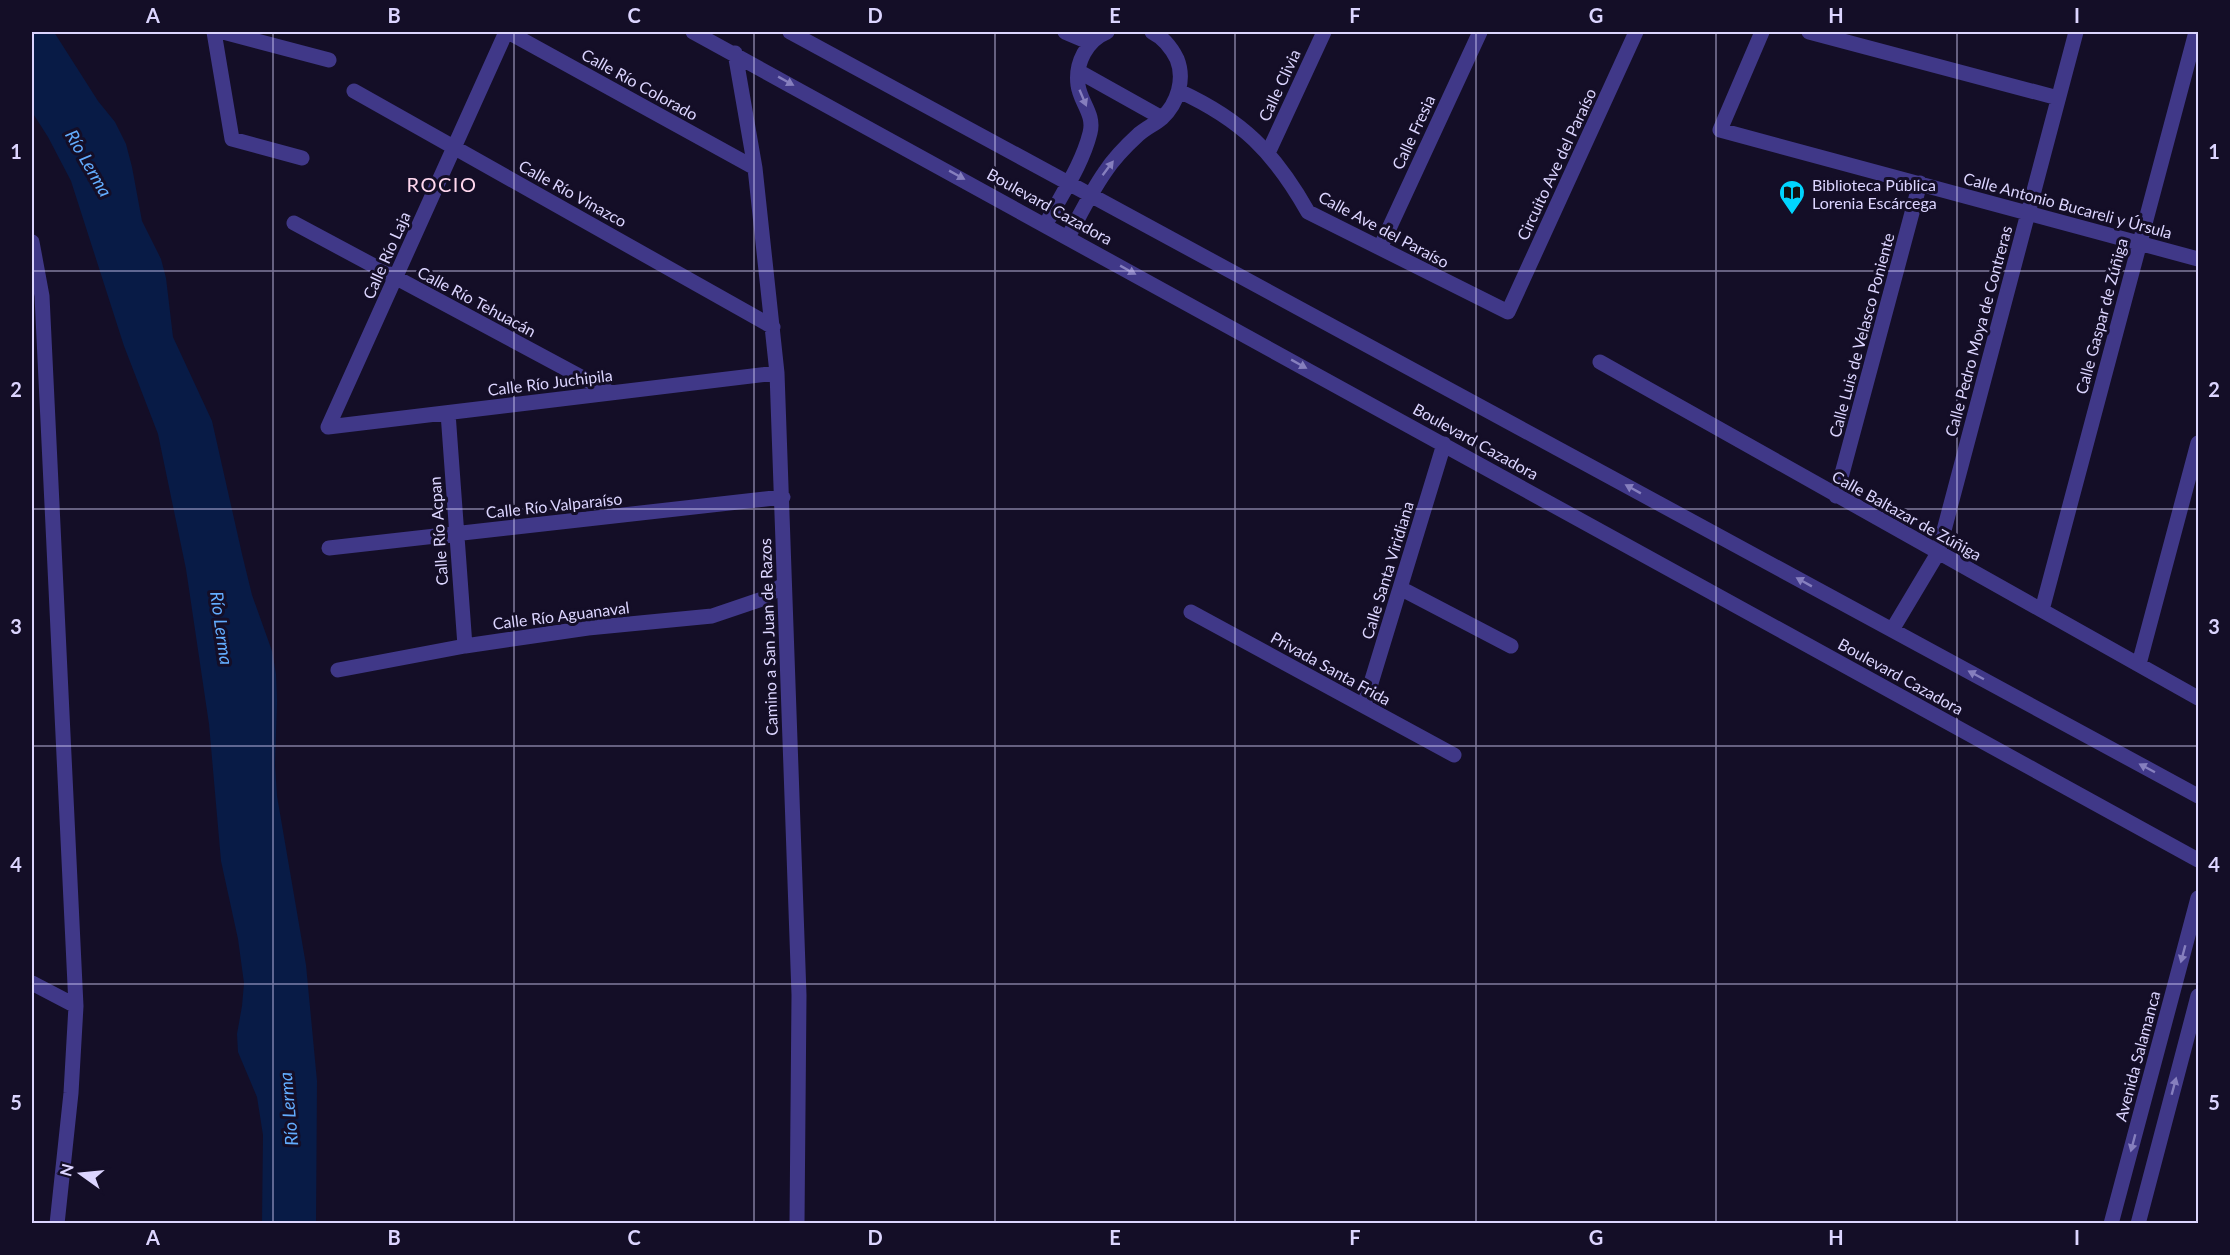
<svg xmlns="http://www.w3.org/2000/svg" width="2230" height="1255" font-family="Lato,sans-serif">
	<style>
		.water { fill: #081b46 }
		.lines { fill: none; stroke-linecap: round; stroke-linejoin: round }
		.minor { stroke: #403888; stroke-width: 15 }
		.oneway { fill: #867fbe }
		.grid { fill: none; stroke: #dcd5ff; stroke-width: 1.5; stroke-opacity: 0.55 }
		.labels { text-anchor: middle; dominant-baseline: central; stroke-width: 6; stroke-linejoin: round; paint-order: stroke }
		.street-label { font-size: 16px; fill: #dcd5ff; stroke: #140e27 }
		.poi-label { font-size: 16px; fill: #dcd5ff; stroke: #140e27; text-anchor: start }
		.water-label { font-size: 18px; font-style: italic; fill: #63adff; stroke: #140e27 }
		.quarter-label { font-size: 20px; letter-spacing: 1.5px; fill: #ffd7ee; stroke: #140e27 }
		.neatline { fill: none; stroke: #dcd5ff; stroke-width: 2 }
		.grid-label { font-size: 20px; text-anchor: middle; font-weight: bold; fill: #dcd5ff }
	</style>
	<rect width="100%" height="100%" fill="#140e27"/>
	<!-- water -->
	<path class="water" d="M32,32h22l44,69 17,21 11,22 6,23 10,54 19,38 5,19 7,59 39,84 30,133 10,41 20,56 4,23 1,27 -2,64 2,31 29,169 11,116 -1,142h-54l1,-88 -6,-38 -19,-45 -1,-18 5,-28 2,-23 -6,-44 -17,-78 -12,-137 -23,-155 -28,-135 -34,-88 -53,-165 -23,-44 -16,-25z"/>
	<g class="lines">
		<!-- minor -->
		<path class="minor" d="M214,32l18,107 70,19
			M223,32l106,28
			M508,32l247,136
			M693,32l1505,828
			M790,32l1408,764
			M1065,32l26,11
			M1762,32l-42,98 478,129
			M1809,32l249,66
			M735,53l20,115 22,205 22,622 -2,229
			M1078,71l84,47
			M354,91l419,236
			M1179,91c63,29 95,61 129,121l200,100 128,-280
			M1268,153l56,-121
			M294,223l317,170
			M1046,224c15,-29 36,-59 44,-91 5,-19 -10,-31 -12,-48 -3,-22 9,-45 29,-53
			M1068,237c12,-22 23,-45 37,-65 9,-14 22,-27 34,-38 7,-6 16,-10 23,-16 16,-15 23,-39 15,-59 -6,-12 -13,-21 -25,-27
			M32,242l10,54 34,710 -5,87 -14,131
			M1380,248l100,-216
			M1600,362l598,336
			M448,413l17,233
			M328,427l449,-54
			M328,427l178,-395
			M1836,496l84,-313
			M329,548l454,-51
			M1400,588l111,58
			M2042,610l154,-578
			M1191,612l263,143
			M1892,630l46,-77 138,-521
			M2139,664l59,-221
			M338,670l127,-24 123,-18 124,-12 50,-17 21,-14
			M1364,706l80,-262
			M32,983l44,23
			M2111,1224l87,-326
			M2138,1224l60,-228"/>
	</g>
	<!-- one-way arrows -->
	<defs><path id="oneway-solid" d="M-6-.8H1V-3.2L6.5 0L1 3.2V.8H-6Z" transform="scale(1.5)"/></defs>
	<g class="oneway">
		<use href="#oneway-solid" transform="translate(786 81) rotate(29)"/>
		<use href="#oneway-solid" transform="translate(1083 98) rotate(67)"/>
		<use href="#oneway-solid" transform="translate(1108 168) rotate(-53)"/>
		<use href="#oneway-solid" transform="translate(957 175) rotate(29)"/>
		<use href="#oneway-solid" transform="translate(1128 270) rotate(29)"/>
		<use href="#oneway-solid" transform="translate(1299 364) rotate(29)"/>
		<use href="#oneway-solid" transform="translate(1633 489) rotate(-151)"/>
		<use href="#oneway-solid" transform="translate(1804 582) rotate(-151)"/>
		<use href="#oneway-solid" transform="translate(1976 675) rotate(-152)"/>
		<use href="#oneway-solid" transform="translate(2147 768) rotate(-152)"/>
		<use href="#oneway-solid" transform="translate(2183 954) rotate(105)"/>
		<use href="#oneway-solid" transform="translate(2174 1086) rotate(-75)"/>
		<use href="#oneway-solid" transform="translate(2133 1143) rotate(105)"/>
	</g>
	<!-- grid -->
	<path class="grid" d="M273,32v1192M514,32v1192M754,32v1192M995,32v1192M1235,32v1192M1476,32v1192M1716,32v1192M1957,32v1192M32,271h2166M32,509h2166M32,746h2166M32,984h2166"/>
	<!-- icons -->
	<defs>
		<symbol id="library-pin" viewBox="-11 -11 22 30"><path d="M0 17L-7.5 6A9.5 9.5 0 1 1 7.5 6Z" fill="#01d5ff" stroke="#140e27"/><path d="M-6-4Q-3-5.5-.7-3.5V5Q-3 3-6 4ZM6-4Q3-5.5 .7-3.5V5Q3 3 6 4Z" fill="#111"/></symbol>
	</defs>
	<g fill-rule="evenodd">
		<use href="#library-pin" x="1777" y="178" width="30" height="40"/>
	</g>
	<g class="labels">
		<!-- street labels -->
		<g class="street-label">
			<text transform="translate(640 84) rotate(29)">Calle Río Colorado</text>
			<text transform="translate(1279 85) rotate(-65)">Calle Clivia</text>
			<text transform="translate(1413 132) rotate(-65)">Calle Fresia</text>
			<text transform="translate(1556 164) rotate(-65)">Circuito Ave del Paraíso</text>
			<text transform="translate(573 193) rotate(29)">Calle Río Vinazco</text>
			<text transform="translate(2068 205) rotate(15)">Calle Antonio Bucareli y Úrsula</text>
			<text transform="translate(1050 206) rotate(29)">Boulevard Cazadora</text>
			<text transform="translate(1384 229) rotate(28)">Calle Ave del Paraíso</text>
			<text transform="translate(386 255) rotate(-66)">Calle Río Laja</text>
			<text transform="translate(477 301) rotate(28)">Calle Río Tehuacán</text>
			<text transform="translate(2101 316) rotate(-75)">Calle Gaspar de Zúñiga</text>
			<text transform="translate(1978 331) rotate(-75)">Calle Pedro Moya de Contreras</text>
			<text transform="translate(1861 335) rotate(-75)">Calle Luis de Velasco Poniente</text>
			<text transform="translate(550 382) rotate(-7)">Calle Río Juchipila</text>
			<text transform="translate(1476 441) rotate(29)">Boulevard Cazadora</text>
			<text transform="translate(554 505) rotate(-6)">Calle Río Valparaíso</text>
			<text transform="translate(1907 515) rotate(29)">Calle Baltazar de Zúñiga</text>
			<text transform="translate(438 531) rotate(-94)">Calle Río Acpan</text>
			<text transform="translate(1387 570) rotate(-73)">Calle Santa Viridiana</text>
			<text transform="translate(561 615) rotate(-7)">Calle Río Aguanaval</text>
			<text transform="translate(768 637) rotate(-92)">Camino a San Juan de Razos</text>
			<text transform="translate(1331 668) rotate(29)">Privada Santa Frida</text>
			<text transform="translate(1901 676) rotate(29)">Boulevard Cazadora</text>
			<text transform="translate(2137 1056) rotate(-75)">Avenida Salamanca</text>
		</g>
		<!-- poi labels -->
		<g class="poi-label">
			<text x="1812" y="184">Biblioteca Pública<tspan x="1812" dy="18">Lorenia Escárcega</tspan></text>
		</g>
		<!-- water labels -->
		<g class="water-label">
			<text transform="translate(89 163) rotate(60)">Río Lerma</text>
			<text transform="translate(222 628) rotate(82)">Río Lerma</text>
			<text transform="translate(288 1109) rotate(-95)">Río Lerma</text>
		</g>
		<!-- quarter labels -->
		<g class="quarter-label">
			<text x="442" y="184">ROCIO</text>
		</g>
	</g>
	<!-- border -->
	<rect width="2230" height="1255" fill="none" stroke="#140e27" stroke-width="66"/>
	<!-- north arrow -->
	<g transform="translate(81 1174) rotate(285)" stroke="#140e27" stroke-width="4.5" paint-order="stroke">
	<path d="M0-4.5L10 22L0 15L-10 22Z" fill="#dcd5ff"/>
	<text y="-9" font-size="16" font-weight="bold" text-anchor="middle" fill="#dcd5ff">N</text>
	</g>
	<rect x="33" y="33" width="2164" height="1189" class="neatline"/>
	<g class="grid-label">
		<text x="153" y="23">A</text>
		<text x="394" y="23">B</text>
		<text x="634" y="23">C</text>
		<text x="875" y="23">D</text>
		<text x="1115" y="23">E</text>
		<text x="1355" y="23">F</text>
		<text x="1596" y="23">G</text>
		<text x="1836" y="23">H</text>
		<text x="2077" y="23">I</text>
		<text x="16" y="159">1</text>
		<text x="2214" y="159">1</text>
		<text x="16" y="397">2</text>
		<text x="2214" y="397">2</text>
		<text x="16" y="634">3</text>
		<text x="2214" y="634">3</text>
		<text x="16" y="872">4</text>
		<text x="2214" y="872">4</text>
		<text x="16" y="1110">5</text>
		<text x="2214" y="1110">5</text>
		<text x="153" y="1245">A</text>
		<text x="394" y="1245">B</text>
		<text x="634" y="1245">C</text>
		<text x="875" y="1245">D</text>
		<text x="1115" y="1245">E</text>
		<text x="1355" y="1245">F</text>
		<text x="1596" y="1245">G</text>
		<text x="1836" y="1245">H</text>
		<text x="2077" y="1245">I</text>
	</g>
</svg>
